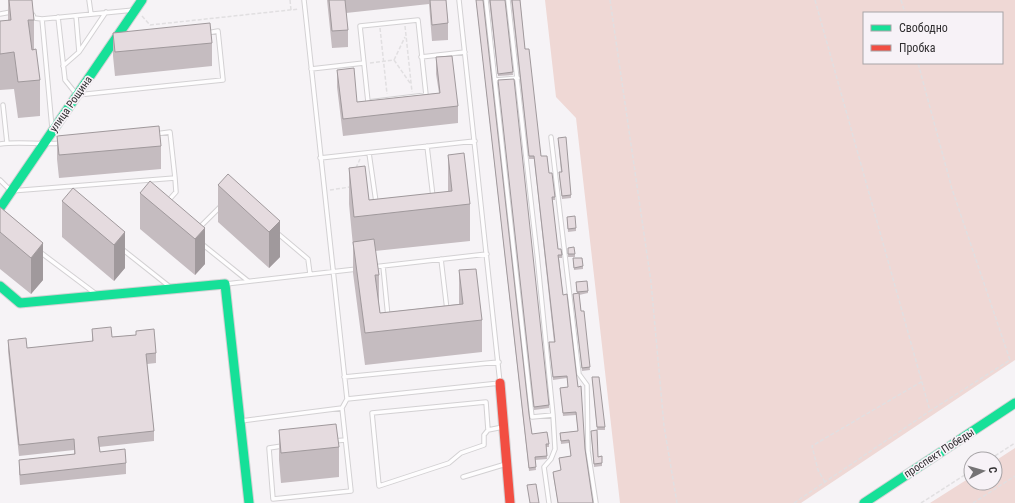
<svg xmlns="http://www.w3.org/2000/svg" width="1015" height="503" font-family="'Roboto Condensed',sans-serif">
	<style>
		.green { fill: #efd8d5; fill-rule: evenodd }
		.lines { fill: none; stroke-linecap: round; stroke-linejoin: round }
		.lane-casing { stroke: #d3d1d3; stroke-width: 5.5 }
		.fast-casing { stroke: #d3d1d3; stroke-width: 11 }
		.jam-casing { stroke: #d3d1d3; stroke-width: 11 }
		.path { stroke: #e1dfe1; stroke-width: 1.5; stroke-dasharray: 4 2; stroke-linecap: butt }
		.lane { stroke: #fefdfe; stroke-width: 3.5 }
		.fast { stroke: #16e098; stroke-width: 9 }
		.jam { stroke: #f24e42; stroke-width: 9 }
		.wall { fill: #c5bcc0 }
		.shaded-wall { fill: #a0999c }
		.building { fill: #e5dbdf; stroke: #a0999c }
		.labels { text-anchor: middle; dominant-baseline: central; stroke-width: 3.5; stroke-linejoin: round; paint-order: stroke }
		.street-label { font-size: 11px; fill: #302e30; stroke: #f7f2f7 }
	</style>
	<rect width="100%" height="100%" fill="#f6f3f6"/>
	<!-- green -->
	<path class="green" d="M545,0h470v360l-214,143h-181l-44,-385 -20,-21zM864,13h138v50h-138z
		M1015,448v55h-85l41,-26v6h24v-22z"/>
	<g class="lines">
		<defs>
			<path id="lane" d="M89,0l2,14
				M486,0l46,417 21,-2
				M508,0l29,254 16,161 2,34 -4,10 -7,8 5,36
				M0,14l11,-2
				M33,15l1,3 8,1 92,-9
				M58,17l7,63 12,15 146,-15 -5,-49 -11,2
				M42,19l10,109
				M418,20l8,75 -58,7 -8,-76z
				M79,52l27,-40
				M421,57l44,-5
				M63,66l16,-14 -3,-36
				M311,69l53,-6
				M495,80l23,-2
				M3,105l4,38
				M551,137l28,237 8,11 1,66 8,52
				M0,144c20,-3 40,1 61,-1
				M427,146l6,51
				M369,153l7,49
				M320,158l155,-17
				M0,180l11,11 164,-13 -5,-46 -15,2
				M168,201l8,-9 -1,-14
				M200,227l21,-21
				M276,232l32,27 2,15
				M202,244l46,37
				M122,249l48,38
				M40,252l56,42
				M441,259l6,51
				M383,266l5,51
				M373,267l114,-13
				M226,284l131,-15
				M344,377l155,-15
				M347,399l153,-16 -41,-383
				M241,421l101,-13 5,-9 -43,-399
				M488,430l-2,-28 -114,11 7,73 70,-23 12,-10 23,-8v-10l4,-5 15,-3
				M334,441l11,-1
				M282,446l-13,2 4,51 78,-8 -9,-83
				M463,477l43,-13"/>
			<path id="fast" d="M0,208l142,-208
				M0,286l20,17 205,-19 24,219
				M864,503l151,-100"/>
			<path id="jam" d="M500,383l10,120"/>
		</defs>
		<!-- lane casing -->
		<use href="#lane" class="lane-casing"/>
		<!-- fast casing -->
		<use href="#fast" class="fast-casing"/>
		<!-- jam casing -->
		<use href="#jam" class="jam-casing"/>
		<!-- path -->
		<path class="path" d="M290,0l1,10
			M610,0l41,282 13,144 13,77
			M815,0l115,411 80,-51 -58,-171 -34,-126
			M901,0l4,13
			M142,16l8,9 149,-16
			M405,26l7,66
			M380,28l7,66
			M394,60l16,23
			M394,60l11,-23
			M370,63l24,-3
			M356,168l4,-9
			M330,190l20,-3
			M990,459l25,-16
			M825,482l-7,-12 -6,-24 109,-64
			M794,503l136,-92
			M921,503l50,-32
			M973,503l42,-27"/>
		<!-- lane -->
		<use href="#lane" class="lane"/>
		<!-- fast -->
		<use href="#fast" class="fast"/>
		<!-- jam -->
		<use href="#jam" class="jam"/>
	</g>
	<!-- wall -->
	<path class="wall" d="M8,0h24l2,20v29l6,31v36l-22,2 -4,-29 -14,1v-69h8z
		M327,0h119l2,23v17l-16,1 -3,-37 -83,9 2,17v17l-16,1z
		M476,0h7l46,414 3,20 17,10v3h-3l1,12 -12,1 1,10 -7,1z
		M489,0h16l8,75 -15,1z
		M511,0h9l5,49 16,107 8,17 6,24v3h-3l6,49 4,6v3h-3l4,37 30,208h-35l-5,-28v-3l8,-1 -2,-13 12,-2 -2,-13 -8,1 -1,-11 18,-2 -2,-16 -13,1 -3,-28 8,-1 -1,-9 -14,2 -4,-35 5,-3 -20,-183h-5z
		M113,33l99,10v23l-97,10 -2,-20z
		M436,57l22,49v17l-115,13 -6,-49v-17l20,32 82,-9 -3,-19z
		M498,80l51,325v3l-15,2z
		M57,136l104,10v23l-102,9 -2,-19z
		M558,138l13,57v3l-9,1 -3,-24v-3h2z
		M448,155l22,49v37l-95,10 4,24v30l1,8 79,-9v-34l23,50v32l-117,13 -12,-92v-27l-4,-42v-36l20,32 79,-8z
		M218,185l62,36v36l-11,11 -51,-46z
		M140,193l65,35v36l-10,11 -55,-46z
		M62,201l63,31v36l-11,13 -52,-44z
		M0,207l43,36v37l-12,14 -31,-25z
		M567,217l9,11v3l-8,1z
		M568,248l7,6v3h-7z
		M573,258l10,8v3l-9,1z
		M576,282l12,9v2l-9,2 2,16 9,59 -8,1 -9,-74v-3l4,-1z
		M92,329l20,8 24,-2v-4l20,22v10l-9,1 7,67v10l-55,6 1,5 26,11v11l-106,11 -1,-14v-11l55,-6v-4l-55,6 -11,-105v-11l19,8 65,-6z
		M592,377l13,50v3h-8z
		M279,430l60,17v30l-58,6 -2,-23z
		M591,434l7,23 4,-1v10l-8,1z"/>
	<!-- shaded-wall -->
	<path class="shaded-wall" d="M280,221v36l-11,11v-36z
		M205,228v36l-10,11v-36z
		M125,232v36l-11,13v-36z
		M43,243v37l-12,14v-36z"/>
	<!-- building -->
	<path class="building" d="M9,0h23l2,20h-6l4,30 4,-1 4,31 -22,2 -4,-30 -14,2v-33l11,-1z
		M329,0h16l3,30 -16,1z
		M430,0h16l2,23 -16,2z
		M476,0h7l46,414 3,20 15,-2 2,12h-3l1,12 -12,1 1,10 -7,1z
		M490,0h15l8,72 -15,2z
		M512,0h8l5,49h4l12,107h6l2,17h3l3,24h-3l6,52h3l1,6h-4l5,40 4,-1 9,77 2,16 3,-1 4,63 8,54h-35l-5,-31 8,-2 -2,-12 12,-2 -2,-16 -8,1 -1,-8 18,-2 -2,-19 -13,1 -3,-25 8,-1 -1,-11 -14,1 -4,-35h6l-21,-186h-5z
		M210,23l2,20 -97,9 -2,-19z
		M452,56l6,50 -115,13 -6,-49 17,-2 3,34 83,-9 -4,-36z
		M514,79l35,326 -15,2 -36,-327z
		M159,126l2,20 -102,9 -2,-19z
		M566,137l5,58 -9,1 -3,-24h3l-4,-34z
		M464,153l6,51 -116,13 -5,-49 16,-2 4,34 83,-9 -4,-36z
		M228,174l52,47 -11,11 -51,-47z
		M150,181l55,47 -10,11 -55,-46z
		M73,188l52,44 -11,13 -52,-44z
		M0,207l43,36 -12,15 -31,-26z
		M575,216l1,12 -8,1 -1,-12z
		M374,239l5,36h-4l5,38 83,-9 -4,-34 17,-1 6,51 -117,13 -12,-91z
		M574,247l1,7h-7v-6z
		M573,258h9l1,8 -9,2z
		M587,281l1,10 -11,1 -1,-10z
		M579,293l2,18h3l6,56 -8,1 -9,-74z
		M111,327l1,10 24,-2v-4l18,-2 2,24 -10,1 8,77 -56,6 2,15 25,-3 1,14 -106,12 -1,-15 56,-6 -1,-15 -55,6 -11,-105 18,-2 1,10 66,-7 -1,-12z
		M592,377h7l6,50h-8z
		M336,424l3,23 -58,6 -2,-23z
		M597,430l1,27 4,-1v7l-8,1 -3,-33z
		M536,484l3,19h-9l-3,-18z"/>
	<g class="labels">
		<!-- street labels -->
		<g class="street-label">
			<text transform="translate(71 104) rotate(-55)">улица Рощина</text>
			<text transform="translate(939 453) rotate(-33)">проспект Победы</text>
		</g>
	</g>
	<!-- legend -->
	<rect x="863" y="12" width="140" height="52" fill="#f7f2f7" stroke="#a7a4a7"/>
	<rect x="871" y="25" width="20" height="6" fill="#16e098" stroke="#a7a4a7"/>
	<text x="899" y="32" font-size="12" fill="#302e30">Свободно</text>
	<rect x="871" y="45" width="20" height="6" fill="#f24e42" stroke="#a7a4a7"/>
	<text x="899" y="52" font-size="12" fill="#302e30">Пробка</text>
	<!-- north arrow -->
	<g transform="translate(983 471) rotate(84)"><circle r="19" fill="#f7f2f7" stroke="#a7a4a7"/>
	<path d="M0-3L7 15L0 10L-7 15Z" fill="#757375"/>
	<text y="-6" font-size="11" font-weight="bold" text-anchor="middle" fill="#302e30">С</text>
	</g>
</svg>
